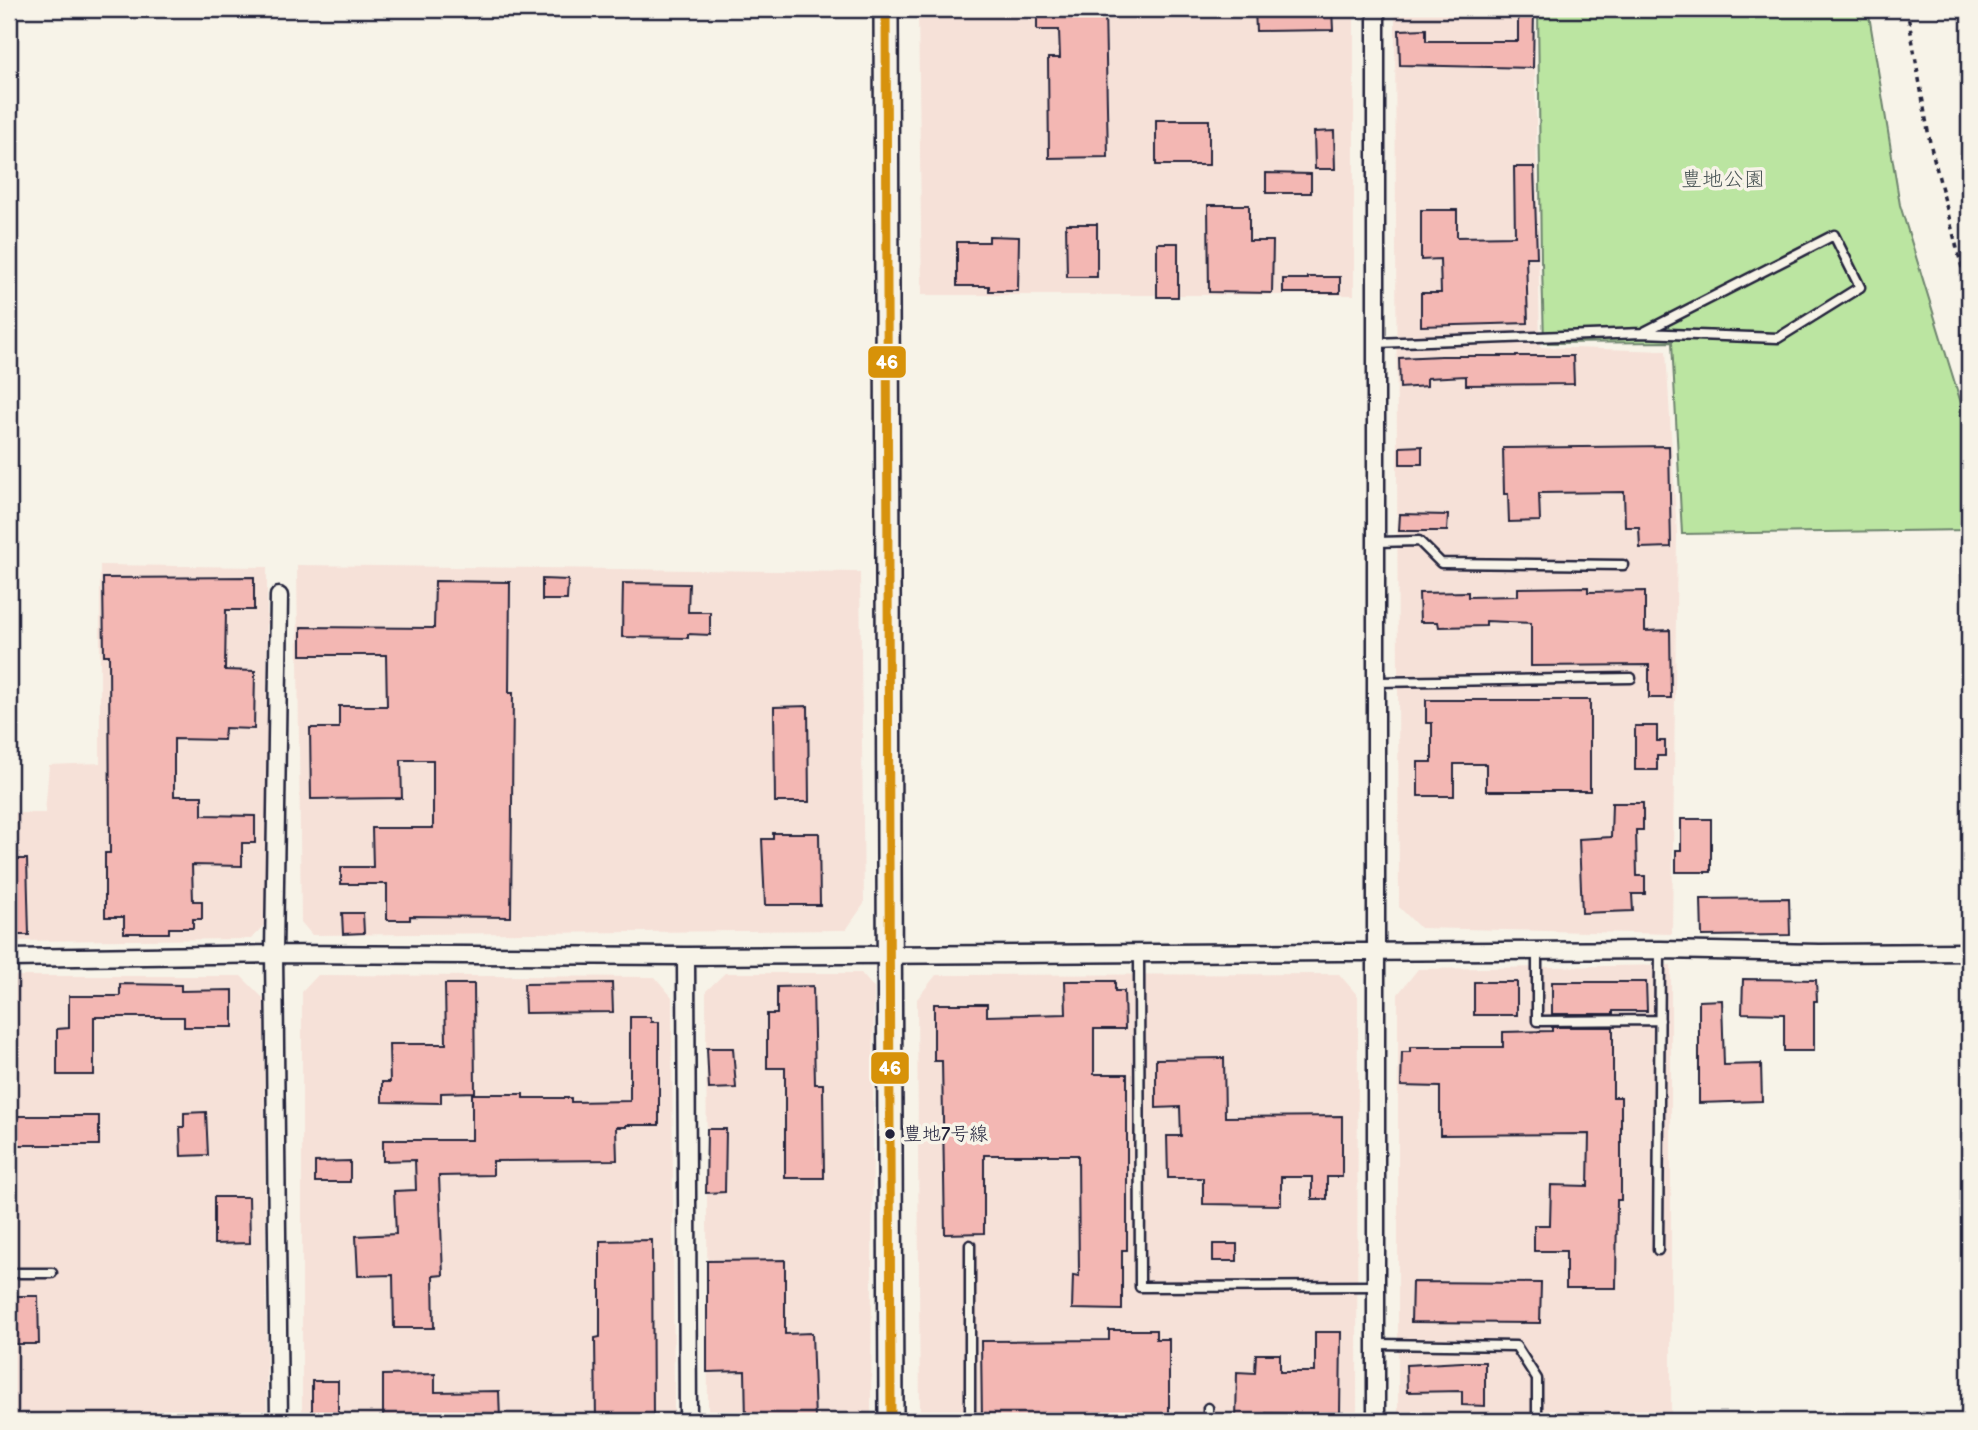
<svg xmlns="http://www.w3.org/2000/svg" width="1978" height="1430" font-family="'Balsamiq Sans','Klee One',sans-serif">
	<style>
		.built { fill: #f6e1d8 }
		.green { fill: #bbe5a1; stroke: #6e846e; stroke-width: 2 }
		.building { fill: #f3b7b3; stroke: #22223b; stroke-width: 2 }
		.lines { fill: none; stroke-linecap: round; stroke-linejoin: round }
		.service-casing { stroke: #22223b; stroke-width: 13 }
		.minor-casing { stroke: #22223b; stroke-width: 21 }
		.secondary-casing { stroke: #22223b; stroke-width: 28 }
		.path { stroke: #22223b; stroke-width: 3.5; stroke-dasharray: 5 5; stroke-linecap: butt }
		.service { stroke: #f7f3e8; stroke-width: 8 }
		.minor { stroke: #f7f3e8; stroke-width: 16 }
		.secondary { stroke: #f7f3e8; stroke-width: 23 }
		.bus-1-casing { stroke: #f7f3e8; stroke-width: 14 }
		.bus-1 { stroke: #d79209; stroke-width: 9 }
		.bus-dot { fill: #22223b; stroke: #f7f3e8; stroke-width: 2.5 }
		.labels { text-anchor: middle; dominant-baseline: central; stroke-width: 7; stroke-linejoin: round; paint-order: stroke }
		.bus-label { font-size: 19px; fill: #22223b; stroke: #f7f3e8; text-anchor: start }
		.park-label { font-size: 21px; fill: #485354; stroke: #f7f3e8 }
		.line-badge { stroke: #f7f3e8; stroke-width: 2.5 }
		.badge-label { font-size: 19px; text-anchor: middle; font-weight: bold; fill: #fff }
	</style>
	<rect width="100%" height="100%" fill="#f7f3e8"/>
	<filter id="ink" filterUnits="userSpaceOnUse"><feTurbulence type="fractalNoise" baseFrequency=".0143" numOctaves="2"/><feDisplacementMap in="SourceGraphic" scale="14" xChannelSelector="R" yChannelSelector="G"/><feConvolveMatrix kernelMatrix="1 2 1 2 8 2 1 2 1" color-interpolation-filters="sRGB"/></filter>
	<g filter="url(#ink)">
		<!-- built -->
		<path class="built" d="M918,9h436v286h-432z
			M1395,9h139l6,338 126,4 11,183 -5,400 -252,-6 -21,-21z
			M100,565l167,2v355l-16,17 -242,2v-128h36l4,-48 51,-2z
			M297,565l563,7 4,332 -18,26 -534,5 -11,-13z
			M1671,965v456h-273v-427l20,-25z
			M725,973h136l13,15 -3,433h-163l-2,-430z
			M1339,974l19,22 -1,425h-437l-3,-422 19,-24z
			M318,975l337,2 17,20 2,424h-372v-429z
			M9,976h232l23,23 3,422h-258z"/>
		<!-- green -->
		<path class="green" d="M1538,9h330l32,196 69,224v101l-287,4 -10,-192 -128,1 -2,-80 -1,-1z"/>
		<!-- building -->
		<path class="building" d="M1037,9h68l3,148 -59,1 -1,-100h12l-1,-28h-22z
			M1255,9h77l1,21 -77,1z
			M1518,9h16l-1,59 -133,-3 -1,-35 27,-1v12h92z
			M1156,120h53v45h-53z
			M1334,131l1,38h-20l-1,-37z
			M1514,167h20l3,90h-11l2,66 -107,3v-33h20l-1,-34 -19,1v-50h36v27l58,-1z
			M1266,173l45,1v19h-45z
			M1208,205h41v36h24l-1,52 -63,-1z
			M1066,224h31v53h-30z
			M989,236l30,1 -1,54h-29v-5h-32v-44h32z
			M1157,243h21v54h-21z
			M1308,277h32v16h-57v-14h25z
			M1441,356h132l1,28 -108,1v-9l-39,2v8l-27,2 -1,-30z
			M1422,446v18h-22v-17z
			M1669,446l2,101 -31,1 -1,-21h-14l-1,-35 -85,1 1,28 -31,1 -1,-28h-4l-1,-46z
			M1400,514l48,1 -1,16h-48z
			M254,577v33h-28l-1,60 30,1 -1,58 -29,-1 -1,12 -50,-1v57h28v19l53,1v27h-13v23l-50,-1 1,36h9v18h-9v9h-24v5h-45v-16h-19v-64h5l-1,-198h-5l-1,-77z
			M542,579l26,1 -1,20h-25z
			M435,581l75,1 -1,111h4l-2,224 -101,-1v4h-23v-36h-46v-17h32l-1,-39h61v-68h-32l1,38 -91,1 -1,-71h29v-22h48l-1,-51h-85v-28l133,1z
			M623,583l66,1 -1,28h22v23l-22,-1v4l-66,-1z
			M1588,587v5l57,-1v40l25,-1 1,68h-22v-33l-118,1v-43l-45,-2v5l-47,1 -1,-5h-18l-1,-29 49,-1v5l50,-1v-8z
			M1426,700h164v91h-104v-27h-32v32h-36v-34h14v-39h-6z
			M808,706l1,96h-34l-1,-95z
			M1635,726h22v15h8v15h-8v14h-22z
			M1612,803h31v27h-7l1,46h8v18h-13l1,17 -51,2 -3,-74 32,-2z
			M1681,819h30v53h-35v-22h5z
			M773,833h46l1,72h-55l-3,-66h11z
			M9,859h18l2,76h-20z
			M1789,898l1,37 -88,1 -1,-37z
			M342,913h21l1,20 -21,1z
			M1743,979l73,1 1,21h-3v50h-30v-37l-42,-1z
			M1065,981h50v10h9l1,38h-31v45h33v176h-5v60l-50,-1 1,-34 6,1 -1,-121h-94v78l-39,1 -3,-173h-8v-57h53v12l79,-2z
			M1474,982h43v33h-43z
			M1552,982h94l1,29h-34v3h-61z
			M612,983l1,29 -88,1 -1,-29z
			M120,984l61,1v6l52,-1v37h-49v-10h-90v58h-37v-46l12,-1v-32h51z
			M445,984h29l1,108 -34,1v10l-59,-1v-20h8l-1,-38h57z
			M813,986l2,98h8l1,94h-39v-110h-18v-54h10v-27z
			M1722,1000l2,65 37,-1 1,37 -63,2v-102z
			M630,1017h21v5h8v103h-33v2h-10l1,33 -124,1v14l-54,1 4,99 -10,1 1,52h-40l-1,-53 -35,1 -2,-40 40,-2 -2,-43 22,-1 -1,-30 -32,1v-21h89v-46h51v4h48v4l59,-1z
			M1552,1027h61v70h8v103h-4l-1,88h-50v-37h-32v-26h16l1,-40 37,1 1,-52 -149,1v-48l-39,-1 1,-34h8v-5h93v-15l49,-1z
			M707,1048h26l3,40 -27,1z
			M1224,1058l1,59 117,-1v61h-15v22h-15v-22h-31v28l-78,-1v-26h-35l-1,-42h14l-1,-29 -24,1v-49z
			M206,1112l2,43 -27,1 -1,-29h4v-14z
			M17,1116h82v29h-82z
			M707,1129h19l-1,63 -19,1z
			M350,1161v21h-35v-20z
			M214,1197h35l1,46 -36,1z
			M652,1240l1,181h-57l-1,-83 5,-1v-96z
			M1213,1244h24v17h-24z
			M785,1260v74l27,-1 3,88h-69l-1,-50 -38,1v-111z
			M1412,1282l129,1 -1,40 -129,-1z
			M14,1296h24l1,48h-24z
			M1109,1330h47v9h13v82h-187l-1,-80 128,-1z
			M1315,1332h26l-1,82 -74,-1v8h-30l1,-49 18,1 1,-19h24v18h35z
			M1462,1362h23v44l-23,-1v-14l-55,1 -1,-27z
			M435,1374v18l64,-1 1,30h-117v-46z
			M312,1381h26v40h-26z"/>
		<g class="lines">
			<defs>
				<path id="service" d="M1376,343l266,-10 192,-98 26,52 -82,51 -136,-5
					M1376,542l43,-1 22,22 182,2
					M1376,682l255,-4
					M1537,950v71l123,-1
					M1139,953l1,334 236,-1
					M1658,1250l2,-300
					M9,1273h43
					M1376,1344l140,2 21,33v42
					M970,1421v-176
					M1208,1421v-13"/>
				<path id="minor" d="M1376,9v1412
					M686,956l2,465
					M9,958l265,-4 412,2 974,-6 159,3 150,-1
					M279,1421l-5,-467 5,-358"/>
				<path id="secondary" d="M886,9l5,1412"/>
			</defs>
			<!-- service casing -->
			<use href="#service" class="service-casing"/>
			<!-- minor casing -->
			<use href="#minor" class="minor-casing"/>
			<!-- secondary casing -->
			<use href="#secondary" class="secondary-casing"/>
			<!-- path -->
			<path class="path" d="M1907,9l23,134 39,152"/>
			<!-- service -->
			<use href="#service" class="service"/>
			<!-- minor -->
			<use href="#minor" class="minor"/>
			<!-- secondary -->
			<use href="#secondary" class="secondary"/>
			<defs>
				<path id="bus-1" d="M886,9l5,1412"/>
			</defs>
			<!-- bus-1 casing -->
			<use href="#bus-1" class="bus-1-casing"/>
			<!-- bus-1 -->
			<use href="#bus-1" class="bus-1"/>
		</g>
	</g>
	<!-- markers -->
	<circle class="bus-dot" cx="890" cy="1134" r="6"/>
	<g class="labels">
		<!-- bus labels -->
		<g class="bus-label">
			<text x="903" y="1134">豊地7号線</text>
		</g>
		<!-- park labels -->
		<g class="park-label">
			<text x="1723" y="179">豊地公園</text>
		</g>
	</g>
	<g class="line-badge">
		<rect x="867" y="345" width="40" height="34" rx="7" fill="#d79209"/>
		<rect x="870" y="1051" width="40" height="34" rx="7" fill="#d79209"/>
	</g>
	<g class="badge-label">
		<text x="887" y="369">46</text>
		<text x="890" y="1075">46</text>
	</g>
	<!-- margin -->
	<rect width="1978" height="1430" fill="none" stroke="#f7f3e8" stroke-width="35"/>
	<rect x="18" y="18" width="1943" height="1395" fill="none" stroke="#22223b" stroke-width="2.5" filter="url(#ink)"/>
</svg>
